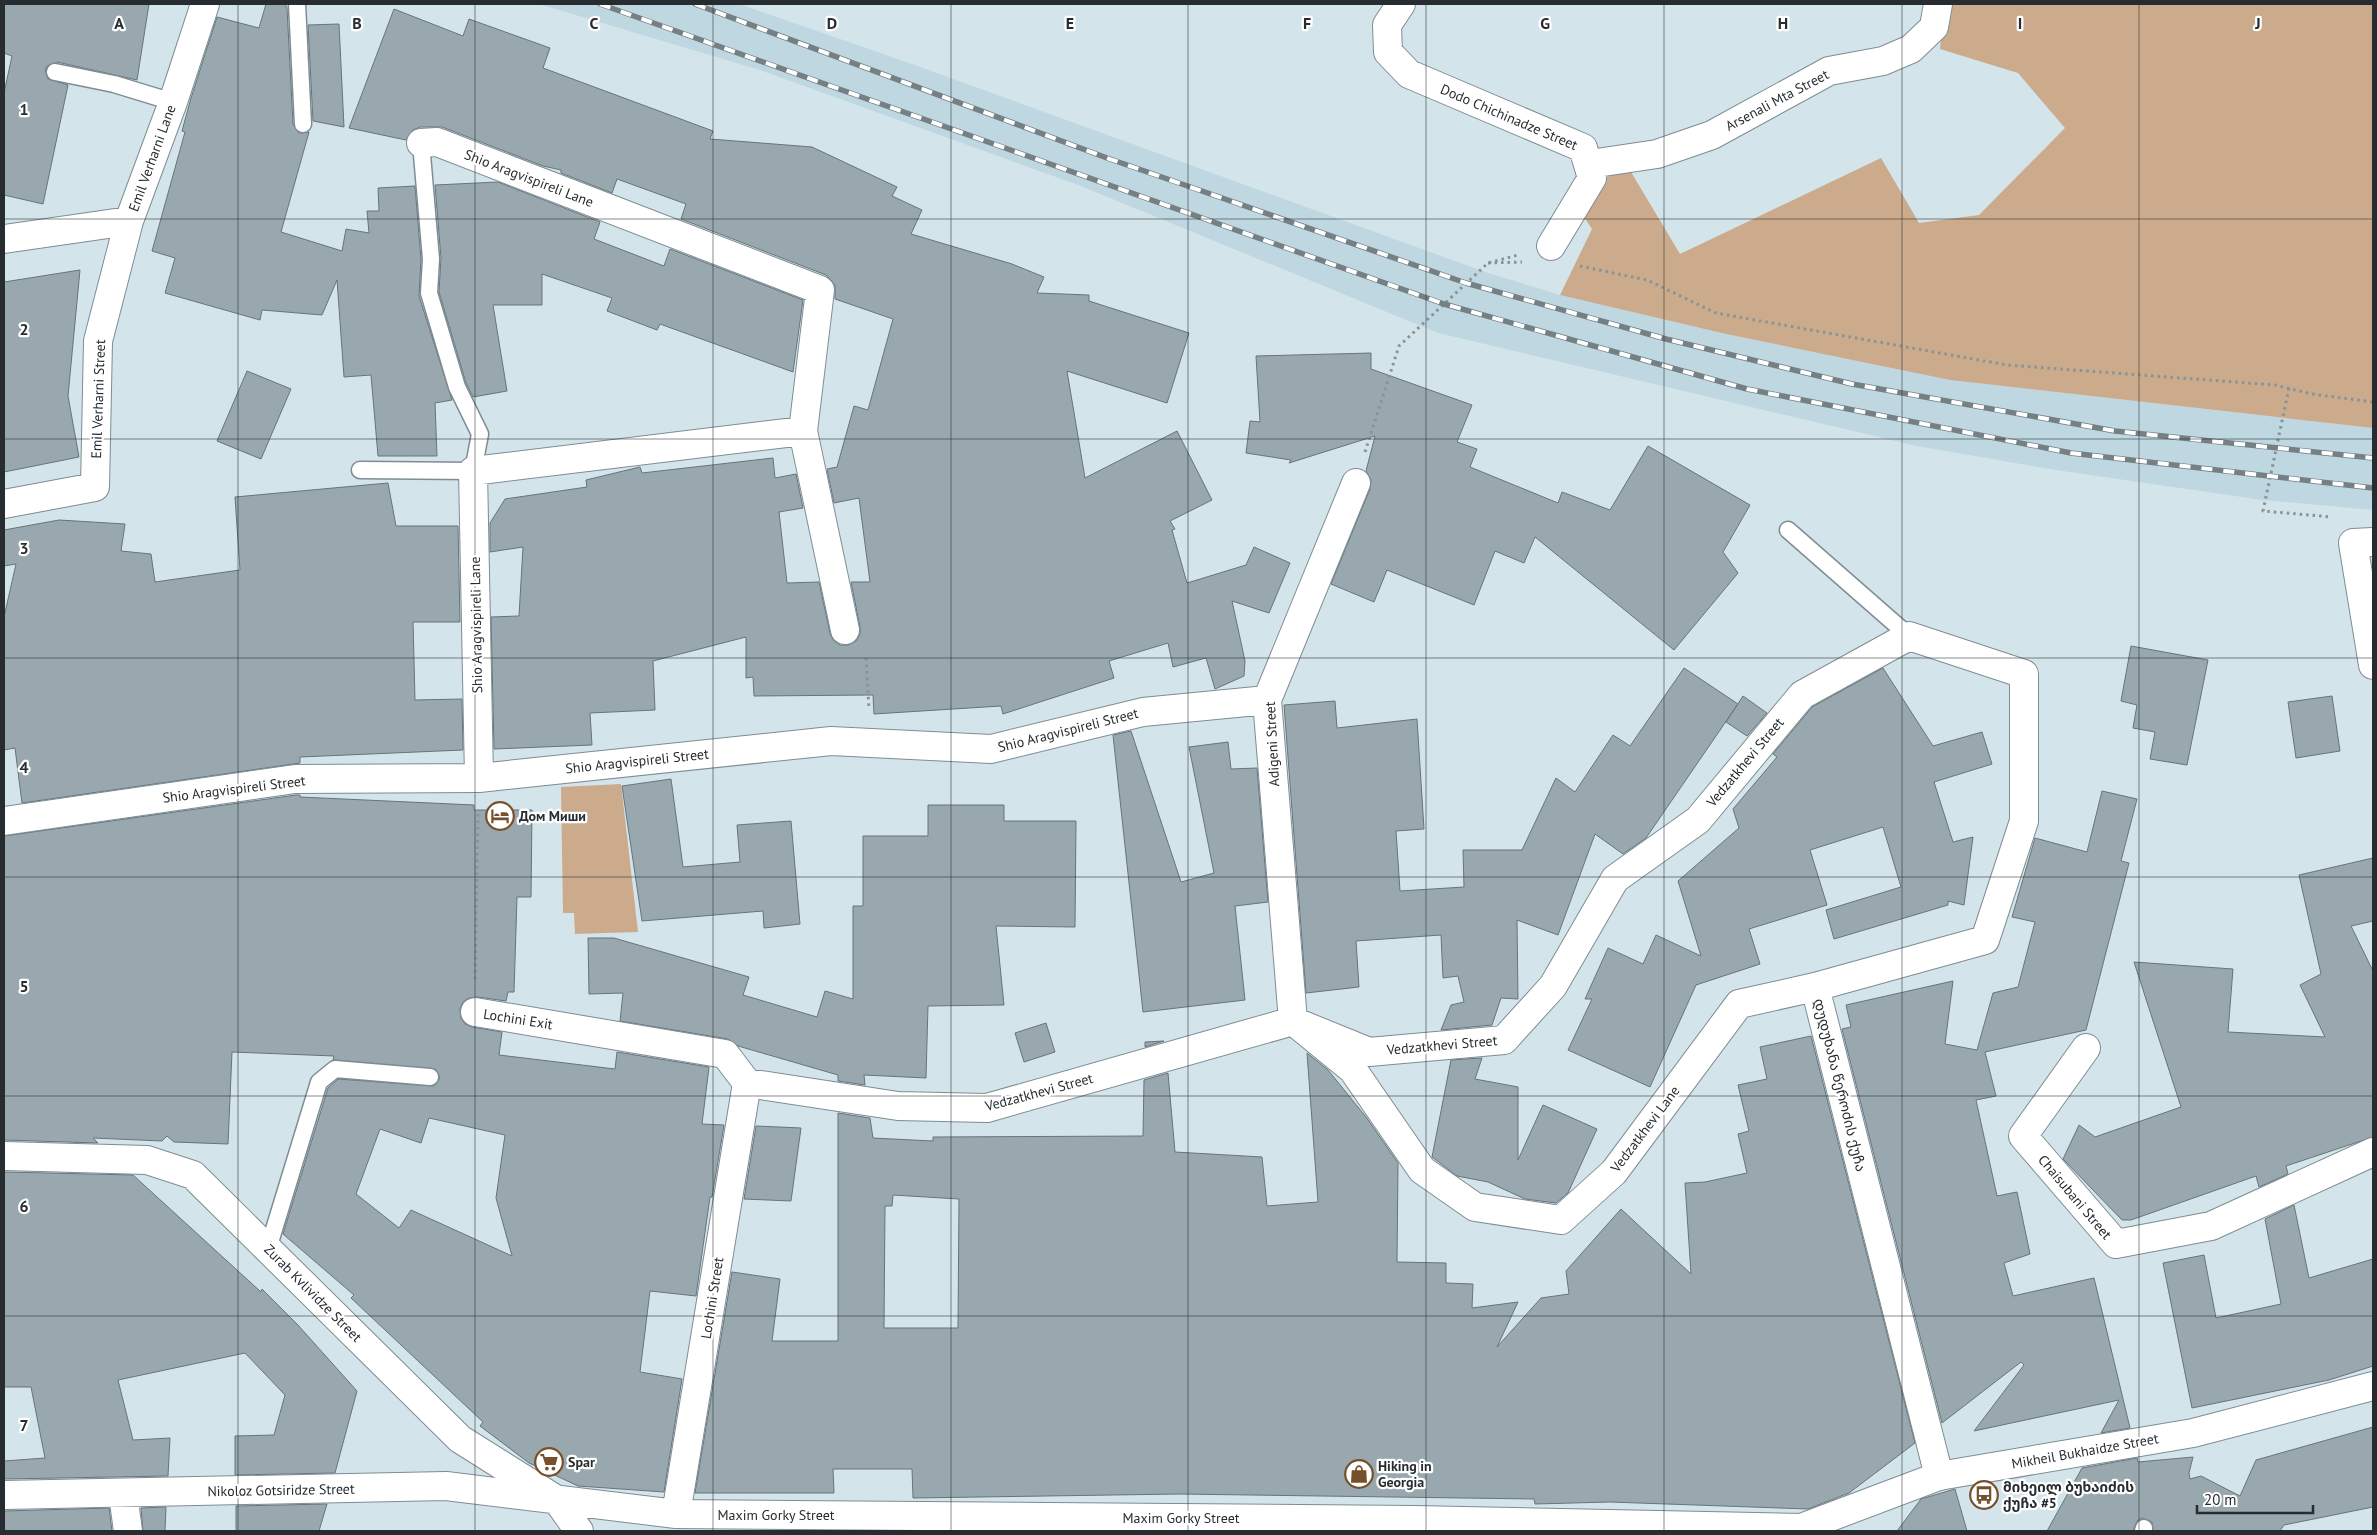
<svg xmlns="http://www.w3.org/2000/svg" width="2377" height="1535" font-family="'PT Sans','Noto Sans Georgian',sans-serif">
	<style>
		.built { fill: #bfd7e0 }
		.green { fill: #ccab8d }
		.building { fill: #98a8ae; stroke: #66757b; fill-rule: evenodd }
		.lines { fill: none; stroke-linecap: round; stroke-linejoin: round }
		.service-casing { stroke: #7e8d93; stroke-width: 19 }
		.minor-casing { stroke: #7e8d93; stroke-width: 30 }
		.tertiary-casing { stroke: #7e8d93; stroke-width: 30 }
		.path { stroke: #879397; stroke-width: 3; stroke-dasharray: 2.5 4; stroke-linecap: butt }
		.service { stroke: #fff; stroke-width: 16 }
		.minor { stroke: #fff; stroke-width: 28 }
		.tertiary { stroke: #fff; stroke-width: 28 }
		.rail-casing { stroke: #758085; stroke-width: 5.5 }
		.rail { stroke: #fff; stroke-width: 4; stroke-dasharray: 11; stroke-linecap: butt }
		.grid { fill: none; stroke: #262c2f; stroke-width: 1; stroke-opacity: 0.55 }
		.labels { text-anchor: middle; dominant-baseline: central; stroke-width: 4.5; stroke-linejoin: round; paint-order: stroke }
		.street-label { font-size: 14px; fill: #262c2f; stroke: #fff }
		.poi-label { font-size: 14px; font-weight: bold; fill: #262c2f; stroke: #fff; text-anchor: start }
		.grid-label { font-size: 16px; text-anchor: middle; font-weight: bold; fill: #262c2f; stroke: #fff; stroke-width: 4.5; stroke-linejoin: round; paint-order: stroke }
	</style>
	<rect width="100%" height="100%" fill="#d3e4ea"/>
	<!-- built -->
	<path class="built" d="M539,4h200l173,60 576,209 72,22 166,39 224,46 423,48v82l-110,-10 -207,-30 -139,-24 -479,-113 -357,-147 -321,-116z"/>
	<!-- green -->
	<path class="green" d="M1945,4h428v424l-423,-48 -224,-46 -166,-39 32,-66 -22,-33 58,-29 52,87 201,-96 38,65 60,-8 86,-87 -47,-55 -78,-24z
		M621,784l17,148 -63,2 -1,-21h-11l-2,-126z"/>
	<!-- building -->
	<path class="building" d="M4,4h145l-12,76 -80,-18 -10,4 -2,4 3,9 20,6 -25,119 -39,-9v-102l8,-37 -8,-3z
		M266,4h19l2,4 6,116 6,9 10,-1 -28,100 61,19 4,-22 23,4 -2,-22h12l-1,-23 37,-2 6,73 -2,37 33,104 -17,3 2,53h-59l-7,-81 -27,2 -7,-97 -15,35 -60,-5 -2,10 -95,-27 10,-35 -23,-7 33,-119 -3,-1 9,-33 26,-81 42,11z
		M394,9l69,27 6,-17 81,29 -7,20 170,63 -3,8 102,8 85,40 -5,9 30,14 -11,24 101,30 32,13 -7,16 52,2v6l100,32 -22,70 -100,-32 18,107 92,-47 35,69 -42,21 5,8 -3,1 15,53 59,-18 8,-18 36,16 -21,50 -37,-12 13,60 -1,15 -29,13 -9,-31 -33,9 -5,-24 -59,18 5,17 -111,36 -2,-8 -127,8 -1,-19 -119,1 -1,-19 -7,1v-41l-93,24 2,49 -65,3 2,32 -98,4 -3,-132 28,-1 4,-69 -33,5v-29l15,-24 82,-12 -1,-7 54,-13 2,6 131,-15 2,20 21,-4 7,34 -24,4 8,71 32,-1 11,51 3,7 7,5h8l8,-4 4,-7v-7l-9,-45h19l-11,-84 -25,5 -7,-34 10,-2 17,-61 14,4 25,-91 -58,-20v-14l-9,-10 -145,-56 5,-15 -69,-25 -5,14 -51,-20v-3l-18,-4 -101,-39h-22l-7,3 -7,10 -57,-12z
		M339,24l5,103 -31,-6 -5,-96z
		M498,182l102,40 -6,17 70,27 6,-17 133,51 -10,72 -133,-48 -3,6 -50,-19 5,-13 -70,-24v31h-49l14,86 -34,6 -7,-14 -27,-91 2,-34 -6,-73z
		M80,270l-12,126 11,61 -75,15v-190z
		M1371,353v16l101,36 -15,37 20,7 -7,18 88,36 4,-11 48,18 38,-64 102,59 -27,47 15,21 -64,77 -139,-113 -11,26 -29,-12 -21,54 -87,-35 -13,32 -43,-18 39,-95 1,-9 -5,-9 9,-35 -86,27 2,-3 -45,-7 4,-32 10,1 -4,-66z
		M247,371l44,18 -30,70 -44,-18z
		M388,483l8,43h62l2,96h-47l2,78 47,-1 1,51 -163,7v6l-278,40 -7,-55 -11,2v-133l12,-53 -12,2v-36l55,-10 66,4 -4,27 30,3 4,28 85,-12 -5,-73z
		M2131,646l77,14 -21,105 -37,-6 5,-27 -22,-4 4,-23 -16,-4z
		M1684,668l54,36 -92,134 -23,16 -28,-20 -37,101 -41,-15 1,79 -17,-1 -9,27 -51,5 10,-25 13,-3 -6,-26 -15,2 -2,-43 -85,6 3,46 -53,6 -22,-288 51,-4 2,27 80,-9 7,110 -28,2 4,60 64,-4 -1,-37h59l34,-72 19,14 38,-57 17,11z
		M1883,668l50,78 49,-14 10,32 -58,18 19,60 20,-5 -9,68 -16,-4v4l-114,34 -8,-29 75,-23 -18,-60 -73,23 17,55 -78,24 11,35 -64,21 -46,102 -82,-37 24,-51h-7l23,-51 35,16 13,-29 45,21 -23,-75 61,-53 -6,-19 44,-52 -4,-3 39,-47z
		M1743,696l24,17 -20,23 -21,-14z
		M2332,696l8,55 -44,7 -8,-56z
		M1131,731l50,151 33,-9 -25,-126 39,-5 3,27 26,-1 11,134 -33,4 10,94 -102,12 -30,-277z
		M671,779l12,88 57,-5 -3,-37 54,-4 9,103 -36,4 -1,-17 -121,10 -20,-135z
		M2102,791l35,8 -16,62 8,2 -43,167 -101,22 11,44 -20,4 21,96 20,-4 13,62 -26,9 9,33 81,-18 36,150 -29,5 18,-33 -145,31 50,-66 -3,-3 -79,61 -100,-394 9,-2 -5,-22 107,-24 -8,63 32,6 16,-57 25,-6 17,-65 -23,-5 23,-79 52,14z
		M296,795h4v2l174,8v5h58l-1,87h-14l-3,95h-6l-2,9 -28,-4 -9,1 -6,4 -3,7 1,9 4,6 7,3 30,5 -3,23 116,14 2,-17 92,15 -7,57 22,1 -12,72h-2l-14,99 -46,-5 -10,81 42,7 -18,113 -86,-6 -49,-23 -49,-37 3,-4 -132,-124 3,-3 -71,-61 45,-146 10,-9 96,7 6,-8 -5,-9 -102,-9 1,-4 -102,-4 -4,92 -54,-2 -7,-6 -5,5 -69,-3 5,5 -94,-3v-304zM429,1118l76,17 -9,63 16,58 -101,-46 -12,18 -43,-34 24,-65 41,14z
		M928,805h76v16h72l-1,106 -79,-1 8,79 -76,1 -2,72 -62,-3 1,10 -27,-4v-6l-100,-29 -10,-7 -108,-18 3,-28 -34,1 -1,-56h26l135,39 -6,18 74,22 8,-26 28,8v-93h10v-70h65z
		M2373,858v63l-22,5 22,45v166l-87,29 2,8 -29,13 -3,-11 -125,44h-9l-59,-61 16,-34 16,12 86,-30 -47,-145 99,7 -5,63 97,5 -25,-52 21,-11 -22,-99z
		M1046,1023l9,29 -31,10 -9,-29z
		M1811,1036l104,407 -66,50 -41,16 -198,-7 -75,2 -1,-5 -355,-5 -266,4 -1,-29h-79l1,24h-139l37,-221 48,7 -8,62h66v-228l32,5 3,20 60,3v-4l210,-1 1,-56 24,-7 7,79 87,5 5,49 51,-4 -11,-149 21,17 38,47 32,46 -1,99 49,1v20l27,1 -1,24 46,-6 -21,45 44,-49 28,-4 -3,-23 55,-62 70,65 -6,-91 20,-1 42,-9 -9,-39 11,-3 -11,-46 29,-6 -7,-32zM893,1195l66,4 -1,129h-74l1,-122h7z
		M1164,1041l-19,6v-5z
		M1482,1058l-7,21 43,8v73l25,-55 54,24 -29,64 -12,10 -31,-4 -37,-17 -31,-6 -25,-19 19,-97z
		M756,1126l45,2 -10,73 -47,-2z
		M4,1172l129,3 128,117 1,-3 35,35 60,67 -22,82 -100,2v-39l39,-1 11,-40 -40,-42 -127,27 15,60 37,-2 -2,38 -164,3v-18l41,-3 -14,-71h-27z
		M2294,1205l15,73 64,-19v107l-44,14 -137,28 -29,-145 41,-8 12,63 65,-14 -16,-85z
		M2373,1427v80l-89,18 -4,6h-127l-1,-9 -10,-4 -5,3 -4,10h-86l35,-63 55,-10 1,4 55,-5 -4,16 1,6 11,-3 39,20 16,-36z
		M1955,1489l12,42h-70l24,-32z
		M327,1504l-8,27h-83v-25z
		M166,1507l-1,24h-22l-2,-23z
		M109,1508l3,23h-108v-20z"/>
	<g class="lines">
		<defs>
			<path id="service" d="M297,4l6,120
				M55,72l59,12 59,18
				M360,470l113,1 7,-37 -23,-47 -28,-94 2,-34 -10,-116
				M1788,530l121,106
				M268,1249l51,-167 16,-13 95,8
				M2143,1531l1,-3"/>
			<path id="minor" d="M1401,4l-14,21 1,27 21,22 174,74 9,30 -41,68
				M421,143l16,-1 383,148 -17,141
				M1590,164l67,-10 55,-19 117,-64 54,-10 28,-12 23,-22 4,-23
				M4,239l125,-18
				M4,504l91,-17 3,-146 31,-120 44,-119 32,-98
				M2373,542l-20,1 20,122
				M479,778l-6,-307 330,-40 42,199
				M4,821l291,-42 184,-1 352,-37 160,8 152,-37 124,-12
				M1815,987l124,489
				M475,1012l250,42 22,29
				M2086,1048l-63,88 93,108 95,-18 162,-74
				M747,1083l151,23 89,2 306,-87 76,31 135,-12 49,-54 62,-107 83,-59 104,-125 107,-59 115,38v147l-39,119 -170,47 -76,17 -125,168 -53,48 -86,-13 -53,-37 -69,-100 -60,-49 -26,-321 89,-217
				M4,1156l143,4 46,15 267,264 97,61 22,31
				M123,1494l5,37
				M4,1495l442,-9 230,28 738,6 387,8 -2,3
				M676,1514l71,-431"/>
			<path id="tertiary" d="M1805,1531l-4,-3 138,-52 254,-43 180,-47"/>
		</defs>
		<!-- service casing -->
		<use href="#service" class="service-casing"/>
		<!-- minor casing -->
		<use href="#minor" class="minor-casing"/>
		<!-- tertiary casing -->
		<use href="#tertiary" class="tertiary-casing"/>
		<!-- path -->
		<path class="path" d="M1488,263l34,-1
			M1580,266l67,14 69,33 291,52 268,20 37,9 61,8
			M2289,388l-26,123 69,6
			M1365,452l34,-106 89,-83 30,-8
			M866,658l3,51
			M475,979l3,-166"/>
		<!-- service -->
		<use href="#service" class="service"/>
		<!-- minor -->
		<use href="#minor" class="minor"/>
		<!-- tertiary -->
		<use href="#tertiary" class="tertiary"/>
		<defs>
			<path id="rail" d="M600,4l844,300 303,85 324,64 302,35
				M695,4l412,154 359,125 200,56 186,45 263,47 258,27"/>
		</defs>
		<!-- rail casing -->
		<use href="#rail" class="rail-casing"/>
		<!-- rail -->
		<use href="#rail" class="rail"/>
	</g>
	<!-- grid -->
	<path class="grid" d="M238,4v1527M475,4v1527M713,4v1527M951,4v1527M1188,4v1527M1426,4v1527M1664,4v1527M1902,4v1527M2139,4v1527M4,219h2369M4,439h2369M4,658h2369M4,877h2369M4,1096h2369M4,1316h2369"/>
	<!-- icons -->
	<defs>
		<symbol id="hotel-ring" viewBox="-11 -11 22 22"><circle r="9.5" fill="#fff" stroke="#75502b" stroke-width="1.5"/><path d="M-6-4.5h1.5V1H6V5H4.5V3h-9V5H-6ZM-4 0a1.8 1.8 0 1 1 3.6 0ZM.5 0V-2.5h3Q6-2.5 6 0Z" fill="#75502b"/></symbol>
		<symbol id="supermarket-ring" viewBox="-11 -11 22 22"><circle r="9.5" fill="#fff" stroke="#75502b" stroke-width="1.5"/><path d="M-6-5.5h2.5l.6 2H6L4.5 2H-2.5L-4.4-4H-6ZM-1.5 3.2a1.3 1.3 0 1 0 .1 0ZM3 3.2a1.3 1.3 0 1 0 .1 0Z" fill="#75502b"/></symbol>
		<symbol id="shop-ring" viewBox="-11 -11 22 22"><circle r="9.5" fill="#fff" stroke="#75502b" stroke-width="1.5"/><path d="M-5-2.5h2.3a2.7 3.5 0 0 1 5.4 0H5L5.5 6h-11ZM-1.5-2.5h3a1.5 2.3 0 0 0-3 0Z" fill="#75502b"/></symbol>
		<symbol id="bus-ring" viewBox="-11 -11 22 22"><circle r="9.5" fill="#fff" stroke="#75502b" stroke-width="1.5"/><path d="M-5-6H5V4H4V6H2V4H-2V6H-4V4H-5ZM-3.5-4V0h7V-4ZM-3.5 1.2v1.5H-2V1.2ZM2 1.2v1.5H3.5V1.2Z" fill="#75502b"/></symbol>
	</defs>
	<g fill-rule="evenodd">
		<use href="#hotel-ring" x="484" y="800" width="32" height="32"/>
		<use href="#supermarket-ring" x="533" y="1446" width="32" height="32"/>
		<use href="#shop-ring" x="1343" y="1458" width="32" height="32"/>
		<use href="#bus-ring" x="1968" y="1479" width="32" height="32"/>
	</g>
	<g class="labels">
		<!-- street labels -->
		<g class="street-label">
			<text transform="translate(1777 100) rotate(-28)">Arsenali Mta Street</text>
			<text transform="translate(1509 117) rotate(23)">Dodo Chichinadze Street</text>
			<text transform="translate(152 158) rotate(-70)">Emil Verharni Lane</text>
			<text transform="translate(529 178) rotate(21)">Shio Aragvispireli Lane</text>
			<text transform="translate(98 399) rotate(-88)">Emil Verharni Street</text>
			<text transform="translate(476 625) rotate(-91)">Shio Aragvispireli Lane</text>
			<text transform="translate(1068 730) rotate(-14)">Shio Aragvispireli Street</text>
			<text transform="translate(1272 744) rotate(-93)">Adigeni Street</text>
			<text transform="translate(637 761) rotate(-6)">Shio Aragvispireli Street</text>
			<text transform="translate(1745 762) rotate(-50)">Vedzatkhevi Street</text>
			<text transform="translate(234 789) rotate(-7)">Shio Aragvispireli Street</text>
			<text transform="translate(518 1019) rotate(9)">Lochini Exit</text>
			<text transform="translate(1442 1045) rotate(-5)">Vedzatkhevi Street</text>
			<text transform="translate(1840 1085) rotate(76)">დუდუხანა წეროძის ქუჩა</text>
			<text transform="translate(1039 1092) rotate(-15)">Vedzatkhevi Street</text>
			<text transform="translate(1645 1129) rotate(-53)">Vedzatkhevi Lane</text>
			<text transform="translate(2075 1197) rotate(50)">Chaisubani Street</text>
			<text transform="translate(313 1293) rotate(45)">Zurab Kvlividze Street</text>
			<text transform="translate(712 1298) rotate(-81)">Lochini Street</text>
			<text transform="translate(2085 1451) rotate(-10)">Mikheil Bukhaidze Street</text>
			<text transform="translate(281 1490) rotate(-1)">Nikoloz Gotsiridze Street</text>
			<text x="776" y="1515">Maxim Gorky Street</text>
			<text x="1181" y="1518">Maxim Gorky Street</text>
		</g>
		<!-- poi labels -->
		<g class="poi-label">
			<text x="519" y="816">Дом Миши</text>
			<text x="568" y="1462">Spar</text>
			<text x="1378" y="1466">Hiking in<tspan x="1378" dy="16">Georgia</tspan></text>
			<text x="2003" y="1487">მიხეილ ბუხაიძის<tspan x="2003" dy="16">ქუჩა #5</tspan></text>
		</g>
	</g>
	<g class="grid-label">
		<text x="119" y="29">A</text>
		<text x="357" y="29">B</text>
		<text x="594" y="29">C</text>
		<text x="832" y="29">D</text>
		<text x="1070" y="29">E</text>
		<text x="1307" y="29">F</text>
		<text x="1545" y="29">G</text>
		<text x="1783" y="29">H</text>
		<text x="2020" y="29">I</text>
		<text x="2258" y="29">J</text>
		<text x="24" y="115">1</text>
		<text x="24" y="335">2</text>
		<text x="24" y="554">3</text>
		<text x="24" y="773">4</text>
		<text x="24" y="992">5</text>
		<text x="24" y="1212">6</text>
		<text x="24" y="1431">7</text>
	</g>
	<!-- border -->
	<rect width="2377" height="1535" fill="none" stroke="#262c2f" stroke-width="10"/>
	<!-- scale -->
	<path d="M2197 1505v8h116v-8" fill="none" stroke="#262c2f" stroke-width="2.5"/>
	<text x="2204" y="1505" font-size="15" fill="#262c2f" stroke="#ffffff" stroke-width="4" paint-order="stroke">20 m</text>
</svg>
